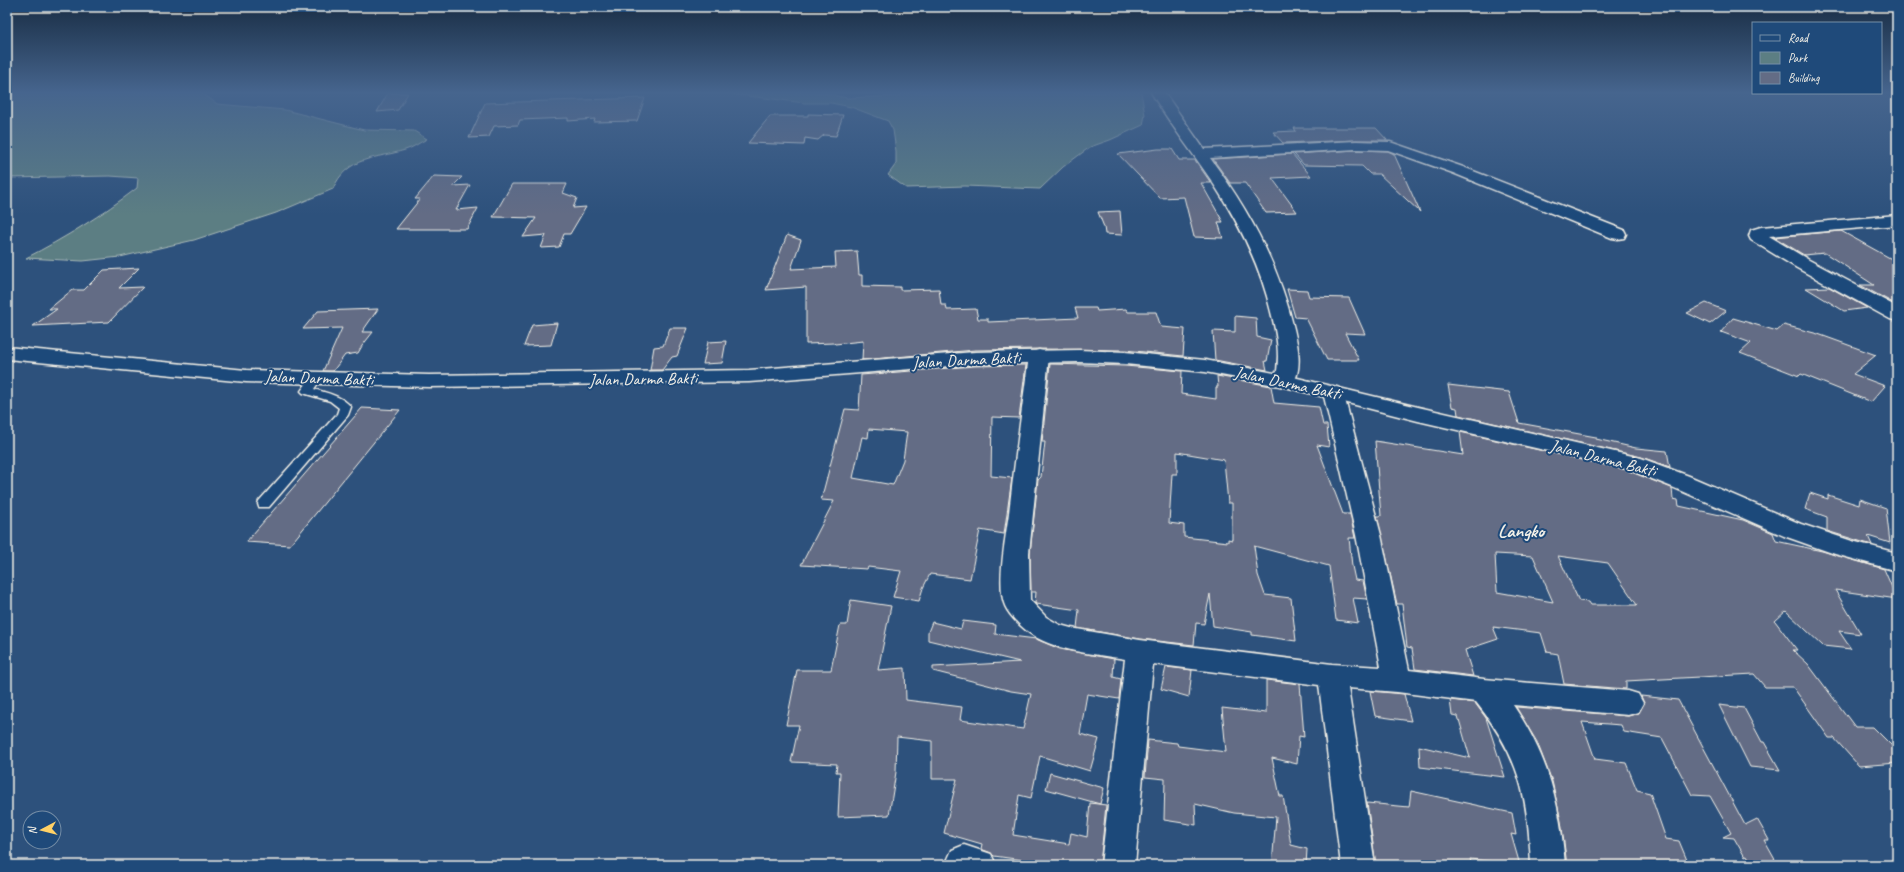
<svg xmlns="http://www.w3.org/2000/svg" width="1904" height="872" font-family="Caveat,sans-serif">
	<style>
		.green { fill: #5c7e83; stroke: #a8b8b6 }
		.building { fill: #636c85; stroke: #f4f1e8; fill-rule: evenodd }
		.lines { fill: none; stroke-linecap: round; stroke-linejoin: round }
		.service-casing { stroke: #f4f1e8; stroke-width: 3 }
		.minor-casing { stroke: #f4f1e8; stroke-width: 3 }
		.tertiary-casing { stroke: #f4f1e8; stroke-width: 3 }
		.service { fill: #1f4a7a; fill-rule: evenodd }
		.minor { fill: #1f4a7a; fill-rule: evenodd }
		.tertiary { fill: #1f4a7a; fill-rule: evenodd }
		.labels { text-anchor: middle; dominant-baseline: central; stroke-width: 4; stroke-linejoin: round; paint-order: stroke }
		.street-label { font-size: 17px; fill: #f4f1e8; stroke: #1f4a7a }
		.quarter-label { font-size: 19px; font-weight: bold; fill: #f4f1e8; stroke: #1f4a7a }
	</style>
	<rect width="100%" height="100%" fill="#2d517c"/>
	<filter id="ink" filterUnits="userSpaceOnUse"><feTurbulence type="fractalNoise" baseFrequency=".025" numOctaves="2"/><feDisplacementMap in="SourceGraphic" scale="8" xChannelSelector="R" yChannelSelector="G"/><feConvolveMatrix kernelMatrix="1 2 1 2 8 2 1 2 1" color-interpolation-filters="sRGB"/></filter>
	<g filter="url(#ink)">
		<!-- green -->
		<path class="green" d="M7,92h194l16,12 68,6 79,20 50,1 13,8c-7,3 -14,9 -22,11 -29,9 -58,6 -72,39l-57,24 -82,27 -74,17 -37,4 -57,-3c39,-20 76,-43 111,-70l1,-10 -28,-2 -103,2z
			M716,92h103l28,6 50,-2 13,-4h231l4,23 -2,10 -33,15 -20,7 -27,20 -23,22 -75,-3 -59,2 -18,-13 8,-11v-13l-3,-21 -5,-9 -37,-14 -20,-4h-26z"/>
		<!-- building -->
		<path class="building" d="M388,93h20l-10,17 -21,2z
			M645,98l-8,23 -43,1 1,-3 -27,2v-3l-48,2 -2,5 -24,1 -5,11 -20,1 16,-35z
			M808,114l35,1 -7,21 -12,-1 -6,5 -13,-2 -1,7 -56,-2 22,-27h38z
			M1294,128h82l11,12h-31l-73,3 -10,-11 23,-1z
			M1158,149h14l7,11h16l16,23h-10l22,39h-5l5,16 -29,-1 -10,-40 -24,1 -42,-44z
			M1356,150l32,1 6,3 26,58 -41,-38h-9l-8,-8 -58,-1 -10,-11z
			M1292,154l19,22 -39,2 25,34 -31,1 -21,-30h-15l-17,-24z
			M434,176l28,1 -9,9 17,-1 -14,25 22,-2 -11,21h-71l24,-30h-5z
			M512,184h55l-4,9 14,5 -4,10 13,-1 -16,27h-6l-5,13 -18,1 5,-13 -23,2 13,-19 -43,-1z
			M1120,211l2,24 -17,-1 -1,-7 -6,-15z
			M1841,231l56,31v43l-37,-20h14l-49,-32 -21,2 -30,-18z
			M787,235l14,5 -10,29 45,-2 -1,-15 22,-1 2,24h3v11l38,1v3l39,-1 2,16h5l1,5 29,-1 2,10h10v3l90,-4 -3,-10h21l1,3 29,-2 2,3h28l5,15 24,2 -2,27 -58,-6 -86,-1 -64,1 -113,10 1,-19 -28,3 -1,-1 -28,1v-57l-40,3z
			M139,268l-20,20 24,-1 -34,35 -76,4 24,-17h-8l23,-19h12l20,-20z
			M1829,287l38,21 -23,3 -38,-23z
			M1287,289l20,1 2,7 40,1 16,36 -20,-1 14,27h-32l-21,-42 -11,-1z
			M1706,303l20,8 -16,13 -23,-11z
			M378,309l-16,23h11l-11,14 -4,7 -13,2 -12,16h-10l19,-43 -39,1 15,-18z
			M1235,316l21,2 1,19 14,3 -4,21h-2l2,9 -52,-10 -2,-29 22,1z
			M1733,318l44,13 7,-6 34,9 58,21 -23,19 32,12 -14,16 -70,-28 -2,2 -59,-23 11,-10 -30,-11z
			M557,323l-6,22 -27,1 8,-21z
			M670,328h18l-11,28 -5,1 -10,13h-12l4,-23 9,-1z
			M726,341l-4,22 -19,1 5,-22z
			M1050,364l75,2 57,5 -1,23 35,5v-12h2l-1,-11 54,10 3,17 45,4 4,18h4l2,22 -12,-2 26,69h7l5,24h-6l3,28 3,14 8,1 4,18 -14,-1 5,25 -22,-3 -7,-54 -75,-20 4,29 7,20 26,3 5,43 -44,-6v-3l-39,-6 -3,-32 -6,30 -8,-1 -2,22 -54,-6 -63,-11 2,-18 -43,-6 -1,-1 1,-11h-5l-1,-39 8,-73 3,-3 4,-35h-3zM1177,452l47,8 4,43h4v37l-4,-1v3l-44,-5v-12l-15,-2 3,-49h5z
			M1026,365l-7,53 -27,-1 -1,59 21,2 -8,56 -24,-4 -10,49 -40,-5 -7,14 -4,13 -26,-4 8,-26 -33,-4 -1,2 -66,-4 33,-64 -13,-1 24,-91 14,1 2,-35 114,-9zM869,429l38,3 -4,28 -10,25 -40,-7 9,-41 6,1z
			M1448,385l61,7 10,31 77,14v2l40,9 31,3 3,16 -29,-10 -183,-42 -1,-7 -5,-1z
			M362,408l38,2 -110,135 -44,-3z
			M1460,432l167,38 45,18 1,11 5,1 1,6 64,14 30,13 3,8 46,10 62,18 13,30 -62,-9 26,44 -22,-3 12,18 -28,-3 -37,-35 -11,10 22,29h-4l15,14 47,63h18l24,24v12l-38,3 -25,-28h-5l-36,-51h-28l-11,-13 -128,7v8l-62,-5 -6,-30 -11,-2 -6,-19 -48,-6 5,12 -33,11 8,26 -58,-7 -3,-21 -5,-1 -5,-43h-5l-20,-88h4l-6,-75 88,14zM1495,554l38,2 20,46 -56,-10zM1558,556l50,7 29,42h-47l-2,-3 -9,-1z
			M1810,493l18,6v-4l31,10 1,-6 26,9 4,35 -22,-7 4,9 -45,-14v-14l-22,-8z
			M851,600l40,6 -13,64 27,-2 1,32 56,7 -2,13 63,9 8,-35 -20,-3 -78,-20v-4l87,-5 -92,-22v-8l4,-10 29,7 2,-8 33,4 -1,9 41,5 24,10 54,10 -1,18 8,2 -2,20 -32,-5 -7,40 19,5 -9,32 -50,-15 -9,42 -12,-3 -6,40 56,9 2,-11 16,4 3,-34 16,2 -6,60h-71l1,-4 -36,-5 -3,-3 -10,-4 1,-5 -38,-11 13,-54h-25v-38l-35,-4 -1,35 -7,43 -51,2 2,-45h-4l1,-8 -46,-2 8,-37h-13l11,-55h34l9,-45h7z
			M1166,667l26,3 -3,27 -28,-8z
			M1266,680l34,4 4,53 -5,-1 -2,28 -25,-6 8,38h3l8,49 16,4 -1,16h-34l4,-48 -42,-4 -39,-9 1,21 -32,-5 1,-41 -20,-2 3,-37 29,3 1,3 48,6 -4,-44 44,5z
			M1370,691l34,3 7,27 -36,-5z
			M1641,696l37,4 67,125 12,-6 12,21h-5l14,25h-26l-5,-9 -2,1 -11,-19 -11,-1 8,-4 -21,-37 -18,-1 -30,-57 -38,-6 -3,-7 -39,-3 13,37 31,4 11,27 13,3 16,46 13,2 10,24h-122l-6,-44 -9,-40 -15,-39 -21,-35 112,9 11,-3 5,-9z
			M1450,700l25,3 11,15 19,59 -85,-10 -1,-21 51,12 -12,-42 -6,-1z
			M1719,705l25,3 18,34h2l16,28 -30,-3z
			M1050,773l54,15 -4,16 -54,-15z
			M1411,791l101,22 4,22 -5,-1 9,31 -50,-6 2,6h-96l-9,-62 42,4z"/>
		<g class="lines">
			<defs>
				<path id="service" d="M315,376l6,3 -7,10c13,4 28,7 37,18l-3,8 -79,92h-10l-1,-3 1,-3 78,-87 2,-6 -9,-7 -27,-8 -2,-2 10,-14z"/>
				<path id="minor" d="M1151,92h13l40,57 152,-8 34,1 73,25 161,63 2,4 -2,4 -6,1 -6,-1 -159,-65 -65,-23 -32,-1 -146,9c39,52 69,107 84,171 4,17 9,41 -2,56l-7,2 -7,-2 -3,-4c6,-24 2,-46 -4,-69 -11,-48 -33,-91 -60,-132 -20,-30 -42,-57 -60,-88z
					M1897,215v10l-128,11 40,24 88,47v14l-7,-2 -93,-51 -46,-28 -2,-4 2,-6 10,-3z
					M1039,350l7,2 3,4 -20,197 1,47 16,17 14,8 11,3 69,12 192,24 49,3 -25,-132 -33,-143 3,-4 7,-2 7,2 3,4 38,143 28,135 75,9 144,12 10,3 5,9 -5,9 -10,3 -115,-10c35,51 47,99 52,160h-34c-3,-69 -11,-108 -55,-163l-79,-10 -49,-4 27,177h-34l-22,-180 -166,-21 -18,201h-34l24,-206c-30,-5 -74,-8 -98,-28 -8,-6 -20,-18 -23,-28 -7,-21 2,-68 5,-90 6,-53 13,-105 20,-157l3,-4z
					M964,845l27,9 5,11h-47l-2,-4 5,-11z"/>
				<path id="tertiary" d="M7,347l239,23 183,5 320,-5 226,-18 104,-2 46,2 80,8 80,15 133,32 223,51 48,18 112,48 51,17 45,12v18l-62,-17 -51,-18 -112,-49 -45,-18 -209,-48 -133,-34 -80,-15 -80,-8 -46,-2 -104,2 -226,18 -320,5 -183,-5 -239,-23z"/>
			</defs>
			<!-- service casing -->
			<use href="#service" class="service-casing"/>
			<!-- minor casing -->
			<use href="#minor" class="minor-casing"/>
			<!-- tertiary casing -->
			<use href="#tertiary" class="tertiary-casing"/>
			<!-- service -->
			<use href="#service" class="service"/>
			<!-- minor -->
			<use href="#minor" class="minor"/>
			<!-- tertiary -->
			<use href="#tertiary" class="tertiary"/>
		</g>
	</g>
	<!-- sky -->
	<linearGradient id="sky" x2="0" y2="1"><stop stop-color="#192d44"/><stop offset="0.43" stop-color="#46658e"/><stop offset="1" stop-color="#46658e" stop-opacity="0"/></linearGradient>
	<rect width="1904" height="215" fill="url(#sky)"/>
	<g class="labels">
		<!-- street labels -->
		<g class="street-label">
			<text transform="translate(966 360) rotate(-3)">Jalan Darma Bakti</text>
			<text transform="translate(319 378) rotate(2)">Jalan Darma Bakti</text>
			<text transform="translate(643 379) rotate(-1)">Jalan Darma Bakti</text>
			<text transform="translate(1288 383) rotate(12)">Jalan Darma Bakti</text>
			<text transform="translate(1603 458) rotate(14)">Jalan Darma Bakti</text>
		</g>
		<!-- quarter labels -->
		<g class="quarter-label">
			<text x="1521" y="531">Langko</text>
		</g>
	</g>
	<!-- margin -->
	<rect width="1904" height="872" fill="none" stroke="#1f4a7a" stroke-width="24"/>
	<rect x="12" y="12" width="1880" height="848" fill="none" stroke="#f4f1e8" stroke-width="1.5" filter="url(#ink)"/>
	<!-- legend -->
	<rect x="1752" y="22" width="130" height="72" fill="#1f4a7a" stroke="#748da6"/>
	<rect x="1760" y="35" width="20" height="6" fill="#1f4a7a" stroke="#748da6"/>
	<text x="1788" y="42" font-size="12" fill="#f4f1e8">Road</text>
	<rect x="1760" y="52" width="20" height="12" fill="#5c7e83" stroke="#748da6"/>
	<text x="1788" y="62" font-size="12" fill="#f4f1e8">Park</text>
	<rect x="1760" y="72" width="20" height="12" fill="#636c85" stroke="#748da6"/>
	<text x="1788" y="82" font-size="12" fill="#f4f1e8">Building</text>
	<!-- north arrow -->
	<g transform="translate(42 830) rotate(263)"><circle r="19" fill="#1f4a7a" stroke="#748da6"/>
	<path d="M0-3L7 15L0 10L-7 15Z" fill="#ffd166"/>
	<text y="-6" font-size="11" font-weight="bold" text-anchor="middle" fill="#f4f1e8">N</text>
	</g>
</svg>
